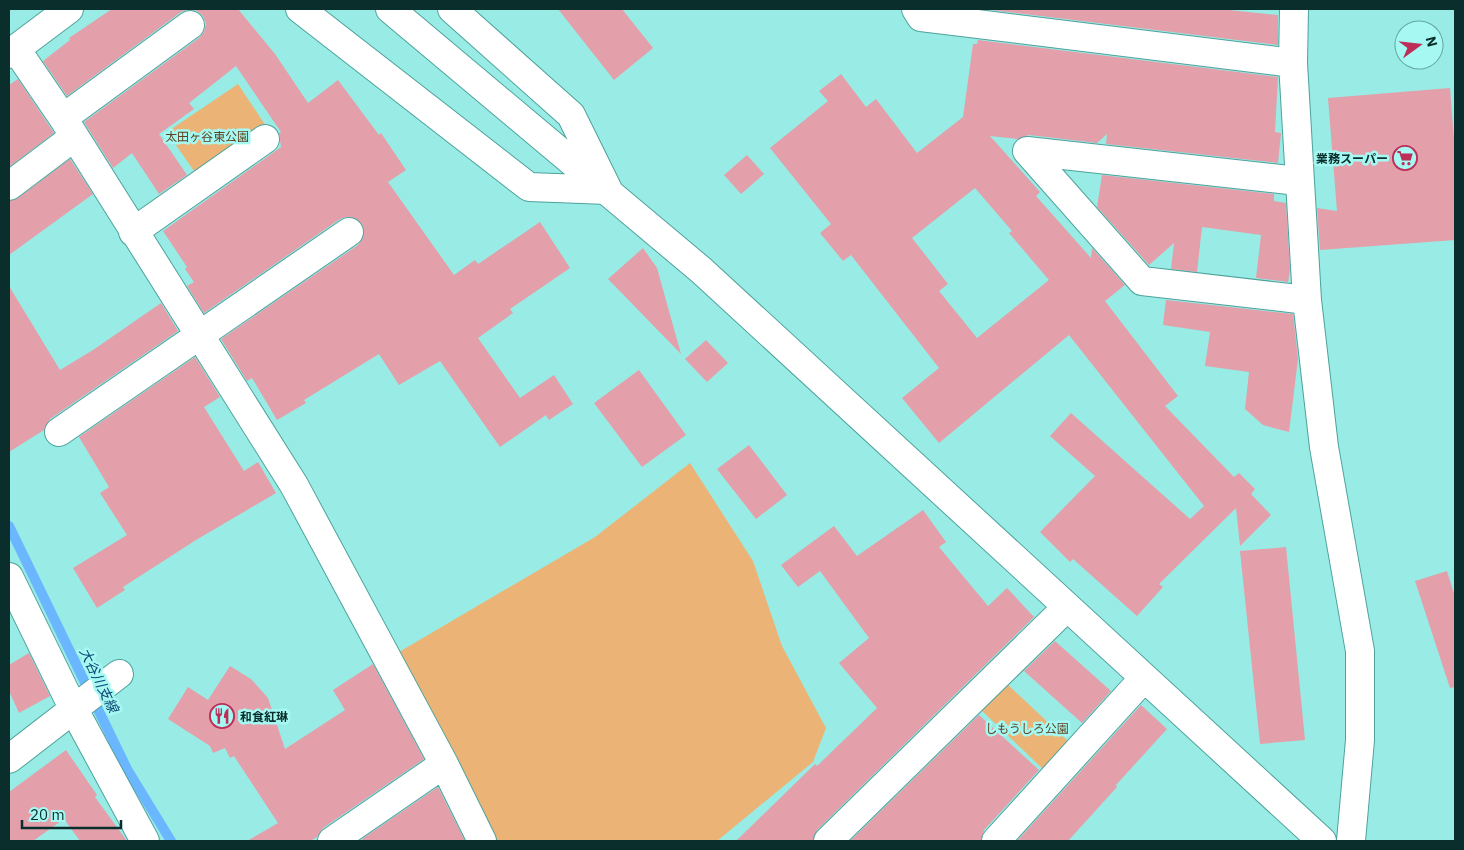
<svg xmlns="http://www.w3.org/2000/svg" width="1464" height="850" font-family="'IBM Plex Sans','Noto Sans JP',sans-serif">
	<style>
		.green { fill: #ebb476 }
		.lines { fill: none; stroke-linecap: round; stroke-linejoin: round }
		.stream { stroke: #6bb7ff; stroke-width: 10 }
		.building { fill: #e39faa; fill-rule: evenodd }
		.minor-casing { stroke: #4ea29c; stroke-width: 30 }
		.minor { stroke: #fff; stroke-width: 28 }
		.labels { text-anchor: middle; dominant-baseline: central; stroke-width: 5; stroke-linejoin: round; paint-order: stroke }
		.park-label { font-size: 12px; fill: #5f4220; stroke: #a5f9f2 }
		.poi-label { font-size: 12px; font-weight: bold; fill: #092e2c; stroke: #a5f9f2; text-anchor: end }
		.water-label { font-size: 14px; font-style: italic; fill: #0f4775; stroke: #a5f9f2 }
	</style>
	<rect width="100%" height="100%" fill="#98ece5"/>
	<!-- green -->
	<path class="green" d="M238,84l28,42 -70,48 -29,-42z
		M690,463l63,98 29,85 44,82 -13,34 -96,79h-220l-56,-112 -42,-77 196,-115z
		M1004,681l67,63 -26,27 -66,-63z"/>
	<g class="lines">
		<!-- stream -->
		<path class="stream" d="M9,526l118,243 44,72"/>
	</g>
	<!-- building -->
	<path class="building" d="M112,9h126l37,45 33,49 30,-23 41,55 2,-2 25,37 -18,12 66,93 21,-15 3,4 62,-42 30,46 -60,41 3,4 -35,25 42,60 34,-23 19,29 -24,16 -3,-5 -46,32 -60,-86 -41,24 -20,-31 -75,46 2,3 -29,17 -25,-42 -5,3 -26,-42 137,-94 5,-7 1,-8 -2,-6 -7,-6 -8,-1 -7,2 -136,94 -17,-27 7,-4 -9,-13 2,-2 -24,-36 118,-84 -2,-14 2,-1 -45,-66 -47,37 5,6 -35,25 28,41 -28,19 -27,-41 -19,15 -29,-46 115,-84 5,-6 2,-8 -3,-8 -6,-5 -8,-2 -8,3 -114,84 -24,-35 27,-21 -1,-2z
		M558,9h64l31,39 -39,32z
		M983,9h236l59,6v30z
		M978,40l300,37 -3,55 6,1 -3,30 -172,-19 1,-10 -10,9 -68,-8 -11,4 -28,-3 50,56 -4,4 55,62 1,-10 33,37 -20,16 73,95 -13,10 69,71 5,-4 16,16 -4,5 20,21 -31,31 -4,-38 -77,76 4,3 -26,29 -64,-57 -3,3 -30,-30 55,-56 -45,-40 21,-23 119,106 14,-13 -135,-171 -130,108 -37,-45 37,-30 -88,-113 -8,6 -23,-28 11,-9 -61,-76 58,-47 -9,-10 22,-17 25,33 10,-8 41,54 46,-36 10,-73h4zM975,188l37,43 -3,2 40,47 -72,58 -38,-47 9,-7 -36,-46z
		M18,79l36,54 -45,34v-82z
		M1450,88l5,65v87l-135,10 -3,-42 20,3 -9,-113z
		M747,155l17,19 -23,20 -17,-19z
		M70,159l23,35 -84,61v-54l9,-3z
		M1102,175l172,19v7l12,2 4,67 -2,12 -32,-4 5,-43 -59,-8 -5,45 -26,-3 3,-26 -25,22 -52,-58z
		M643,248l14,20 24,86 -73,-75z
		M9,286l51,84 33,-20 68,-47 17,28 -128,88 -6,11 -35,22z
		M1166,300l127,14 5,45 -9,73 -26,-7 -18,-16 4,-37 -44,-6 5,-34 -47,-7z
		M706,340l22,23 -21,19 -22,-23z
		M195,357l25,40 -16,10 40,64 14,-9 18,31 -80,47 -73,47 2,3 -28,18 -24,-40 54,-33 -27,-42 9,-6 -30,-50z
		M639,370l47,65 -44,32 -48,-64z
		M749,445l38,50 -31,24 -39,-50z
		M923,510l23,32 -7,5 49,59 19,-18 27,29 -217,213 -4,11h-77l79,-77 2,2 60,-58 -38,-45 30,-25 -49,-67 -22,16 -17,-22 53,-39 23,30z
		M1286,547l19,193 -45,4 -20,-193z
		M1447,571l8,26v90l-5,1 -35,-107z
		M1055,641l56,50 -29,32 -58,-52z
		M29,653l21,43 -31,17 -10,-22v-26z
		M373,664l51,95 -101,69 -6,9 -7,4h-63l31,-18 -44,-67 -4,2 -5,-10 -12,5 -3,-7 -42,-27 20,-32 20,13 22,-34 21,13 17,19 17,51 60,-39 -12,-20z
		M1141,705l26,24 -51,56 1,2 -49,54h-51z
		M979,715l60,55 -55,60 -3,11h-131z
		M66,750l31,45 -2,2 32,44h-47l-16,-22 -31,22h-24v-49z
		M438,787l27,54h-101l-2,-2z"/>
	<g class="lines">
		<defs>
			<path id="minor" d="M300,9l229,178 79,3 -37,-75 -119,-106
				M390,9l311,261 621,571
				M916,9l5,8 372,46
				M1294,9l-1,54 14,237 17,147 36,204v89l-9,101
				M16,49l47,69 231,367 150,279 38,77
				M9,54l60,-45
				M63,118l127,-93
				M1298,181l-271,-30 115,130 165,19
				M9,186l65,-49
				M133,232l132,-93
				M59,432l290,-200
				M9,577l64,131 72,133
				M9,759l110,-85
				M332,841l112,-77
				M828,841l239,-234
				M996,841l148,-163"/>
		</defs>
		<!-- minor casing -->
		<use href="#minor" class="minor-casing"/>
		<!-- minor -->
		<use href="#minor" class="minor"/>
	</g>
	<!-- icons -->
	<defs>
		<symbol id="supermarket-ring" viewBox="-11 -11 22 22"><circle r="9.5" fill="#a5f9f2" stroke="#bc2d57" stroke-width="1.5"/><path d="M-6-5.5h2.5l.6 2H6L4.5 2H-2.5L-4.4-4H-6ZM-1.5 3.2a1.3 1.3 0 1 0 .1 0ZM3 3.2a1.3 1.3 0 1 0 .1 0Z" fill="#bc2d57"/></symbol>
		<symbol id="restaurant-ring" viewBox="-11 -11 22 22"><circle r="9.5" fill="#a5f9f2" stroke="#bc2d57" stroke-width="1.5"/><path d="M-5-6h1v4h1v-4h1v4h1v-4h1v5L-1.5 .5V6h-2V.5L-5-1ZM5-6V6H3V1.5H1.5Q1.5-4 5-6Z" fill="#bc2d57"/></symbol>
	</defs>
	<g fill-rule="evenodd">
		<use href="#supermarket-ring" x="1391" y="144" width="28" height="28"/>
		<use href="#restaurant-ring" x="208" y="702" width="28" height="28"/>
	</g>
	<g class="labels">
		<!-- park labels -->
		<g class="park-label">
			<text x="207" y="136">太田ヶ谷東公園</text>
			<text x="1027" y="728">しもうしろ公園</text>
		</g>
		<!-- poi labels -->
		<g class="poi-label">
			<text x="1388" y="158">業務スーパー</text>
			<text x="240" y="716" text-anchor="start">和食紅琳</text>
		</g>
		<!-- water labels -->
		<g class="water-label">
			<text transform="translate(99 680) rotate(64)">大谷川支線</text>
		</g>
	</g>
	<!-- border -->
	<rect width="1464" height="850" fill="none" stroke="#092e2c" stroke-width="20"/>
	<!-- north arrow -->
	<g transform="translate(1419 45) rotate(75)"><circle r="24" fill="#a5f9f2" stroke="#67a8a3"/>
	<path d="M0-4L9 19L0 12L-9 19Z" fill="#bc2d57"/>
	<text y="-8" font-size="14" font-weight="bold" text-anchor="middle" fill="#092e2c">N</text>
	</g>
	<!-- scale -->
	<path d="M22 820v8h99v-8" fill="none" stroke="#092e2c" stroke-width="2.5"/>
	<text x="30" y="820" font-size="15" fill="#092e2c" stroke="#a5f9f2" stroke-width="4" paint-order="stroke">20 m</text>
</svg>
